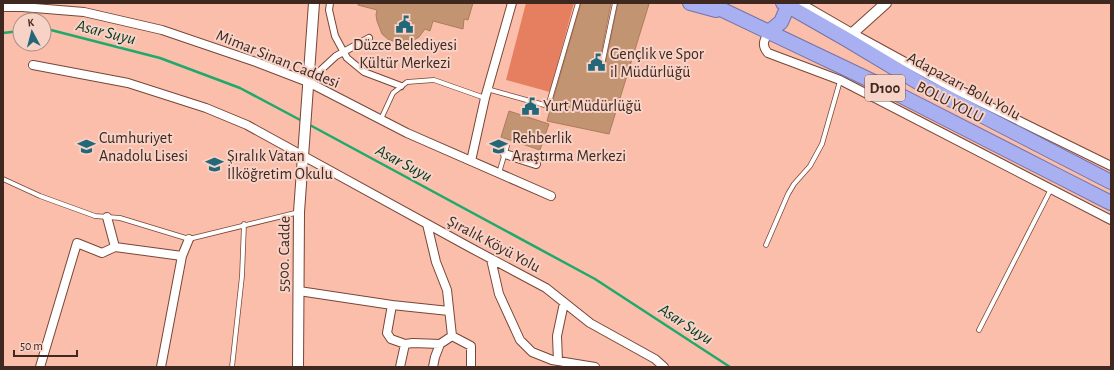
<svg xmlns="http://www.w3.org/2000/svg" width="1114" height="370" font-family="'Alegreya Sans',sans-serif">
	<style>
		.green { fill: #e57f5f }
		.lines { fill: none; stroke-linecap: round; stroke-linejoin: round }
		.stream { stroke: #20a96d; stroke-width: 2.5 }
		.building { fill: #c39471; stroke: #ab7d5b }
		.service-casing { stroke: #784636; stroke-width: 5.5 }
		.pedestrian-casing { stroke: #784636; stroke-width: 8 }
		.minor-casing { stroke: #784636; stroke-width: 10 }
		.tertiary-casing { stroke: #784636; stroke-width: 12 }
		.trunk-casing { stroke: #7673a7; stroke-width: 16 }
		.service { stroke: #fff; stroke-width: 4 }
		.pedestrian { stroke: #fff; stroke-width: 6 }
		.minor { stroke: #fff; stroke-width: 8 }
		.tertiary { stroke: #fff; stroke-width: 10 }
		.trunk { stroke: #a8b0f2; stroke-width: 14 }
		.labels { text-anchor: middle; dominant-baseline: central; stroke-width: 4; stroke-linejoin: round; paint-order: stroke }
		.shield { fill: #f7d2c6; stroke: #765b52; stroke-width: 1 }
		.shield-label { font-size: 15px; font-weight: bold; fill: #3f2820 }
		.poi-label { font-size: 16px; fill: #3f2820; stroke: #f7d2c6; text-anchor: start }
		.street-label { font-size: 16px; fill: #3f2820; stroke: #f7d2c6 }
		.water-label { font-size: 17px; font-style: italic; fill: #023921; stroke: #f7d2c6 }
	</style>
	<rect width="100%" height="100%" fill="#fabeab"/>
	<!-- green -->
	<path class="green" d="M526,3h48l-24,89 -44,-12z"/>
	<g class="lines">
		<!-- stream -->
		<path class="stream" d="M44,29h3l113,29 80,30 64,34
			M3,33l17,-2
			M308,124l287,155 135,88"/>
	</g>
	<!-- building -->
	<path class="building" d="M358,3h115l-5,17 -4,-1 -1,10 -30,-8 -3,10 -5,-2 -6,8 -7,4 -9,2 -14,-3 -7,-6 -5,-13 -1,-6 1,-5 -19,-5z
		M581,3h30l-12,61v3l3,1h2l1,-2 13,-63h27l4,1 -40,130 -62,-13z
		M509,111l40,13 -9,26 -39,-13z"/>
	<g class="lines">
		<defs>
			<path id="service" d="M602,65l13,-62
				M487,89l61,17 30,-103
				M381,119l12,-26 14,-11 27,-2 51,18
				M499,173l8,-27
				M3,179l37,17 55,20 25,2 69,21 110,-27
				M766,245l22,-51 6,-10 16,-18 12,-22 18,-63
				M979,330l72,-141
				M232,367l10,-91 2,-52"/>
			<path id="pedestrian" d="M330,3l-1,7 6,26 12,22 17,14 37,14
				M309,81l27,-25 33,-18"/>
			<path id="minor" d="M800,3l52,30 106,58 153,75
				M3,7h19l62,5 78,18 94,32 52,20 99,51 144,63
				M769,32c-5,8 -8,13 -1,21l72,27 271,140
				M33,65l95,18 78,25 41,17 224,123 75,40 44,35 65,36 9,8
				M505,154l31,10
				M471,161l14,-63 27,-95
				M107,217l8,30 67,9 7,-17
				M427,224l9,38 11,28 5,46
				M491,259l8,35 21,46 12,12 20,8 43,7
				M299,291l93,14 57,6
				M392,305l-5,28 4,6 14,5 8,-1 27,1
				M452,336l19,10v21
				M558,361l-1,-25 7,-33
				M40,367l37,-124 25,10 13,-6
				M161,367l21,-111
				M400,367l5,-23
				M433,367l2,-10 5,-13 12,-8"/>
			<path id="tertiary" d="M846,39l40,-36
				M298,367l1,-155 15,-209"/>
			<path id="trunk" d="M690,3l26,7
				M708,3l166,79 186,95 51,26
				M783,3l63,36 75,45 190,98
				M769,32l12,-10 7,-16"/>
		</defs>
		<!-- service casing -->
		<use href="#service" class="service-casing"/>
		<!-- pedestrian casing -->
		<use href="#pedestrian" class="pedestrian-casing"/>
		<!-- minor casing -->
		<use href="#minor" class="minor-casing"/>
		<!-- tertiary casing -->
		<use href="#tertiary" class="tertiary-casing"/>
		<!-- trunk casing -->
		<use href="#trunk" class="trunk-casing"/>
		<!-- service -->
		<use href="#service" class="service"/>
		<!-- pedestrian -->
		<use href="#pedestrian" class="pedestrian"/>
		<!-- minor -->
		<use href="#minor" class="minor"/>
		<!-- tertiary -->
		<use href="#tertiary" class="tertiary"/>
		<!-- trunk -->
		<use href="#trunk" class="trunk"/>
	</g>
	<!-- icons -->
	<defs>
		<symbol id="civic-bare" viewBox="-9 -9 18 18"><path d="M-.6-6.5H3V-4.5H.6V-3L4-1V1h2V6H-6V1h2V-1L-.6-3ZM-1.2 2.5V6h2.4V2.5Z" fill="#236779" stroke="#f7d2c6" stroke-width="2.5" paint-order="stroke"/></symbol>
		<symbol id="school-bare" viewBox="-9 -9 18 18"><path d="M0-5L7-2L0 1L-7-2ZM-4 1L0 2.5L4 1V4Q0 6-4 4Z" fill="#236779" stroke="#f7d2c6" stroke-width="2.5" paint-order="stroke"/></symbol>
	</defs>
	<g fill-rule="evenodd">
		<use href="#civic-bare" x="392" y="12" width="25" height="25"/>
		<use href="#civic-bare" x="584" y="50" width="25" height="25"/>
		<use href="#civic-bare" x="518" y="94" width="25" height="25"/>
		<use href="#school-bare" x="74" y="134" width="25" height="25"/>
		<use href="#school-bare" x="486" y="134" width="25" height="25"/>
		<use href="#school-bare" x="202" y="152" width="25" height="25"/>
	</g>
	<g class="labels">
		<!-- shield labels -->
		<rect class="shield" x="865" y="75" width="40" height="26" rx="3"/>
		<g class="shield-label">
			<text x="885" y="88">D100</text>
		</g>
		<!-- poi labels -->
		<g class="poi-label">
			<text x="405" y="45" text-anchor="middle">Düzce Belediyesi<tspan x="405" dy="18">Kültür Merkezi</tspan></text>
			<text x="610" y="54">Gençlik ve Spor<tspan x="610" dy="18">il Müdürlüğü</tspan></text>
			<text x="543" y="106">Yurt Müdürlüğü</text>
			<text x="99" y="138">Cumhuriyet<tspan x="99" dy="18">Anadolu Lisesi</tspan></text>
			<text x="512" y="138">Rehberlik<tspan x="512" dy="18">Araştırma Merkezi</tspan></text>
			<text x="227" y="156">Şıralık Vatan<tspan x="227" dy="18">İlköğretim Okulu</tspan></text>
		</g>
		<!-- street labels -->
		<g class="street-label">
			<text transform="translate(278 59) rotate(22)">Mimar Sinan Caddesi</text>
			<text transform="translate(964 86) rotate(28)">Adapazarı-Bolu Yolu</text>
			<text transform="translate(950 102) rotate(27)">BOLU YOLU</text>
			<text transform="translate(494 244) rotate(28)">Şıralık Köyü Yolu</text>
			<text transform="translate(284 254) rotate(-89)">5500. Cadde</text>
		</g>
		<!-- water labels -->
		<g class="water-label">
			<text transform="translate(106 32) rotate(14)">Asar Suyu</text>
			<text transform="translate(404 163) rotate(28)">Asar Suyu</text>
			<text transform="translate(686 324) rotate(33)">Asar Suyu</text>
		</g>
	</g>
	<!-- border -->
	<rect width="1114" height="370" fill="none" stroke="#3f2820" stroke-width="8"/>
	<!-- north arrow -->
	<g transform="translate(32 32) rotate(353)"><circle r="19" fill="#f7d2c6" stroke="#ad8e84"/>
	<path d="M0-3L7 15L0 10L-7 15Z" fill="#236779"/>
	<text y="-6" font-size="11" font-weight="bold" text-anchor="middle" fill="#3f2820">K</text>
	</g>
	<!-- scale -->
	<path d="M14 350v6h63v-6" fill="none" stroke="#3f2820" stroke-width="2"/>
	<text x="20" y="350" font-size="12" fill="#3f2820" stroke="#f7d2c6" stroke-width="3" paint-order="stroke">50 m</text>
</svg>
